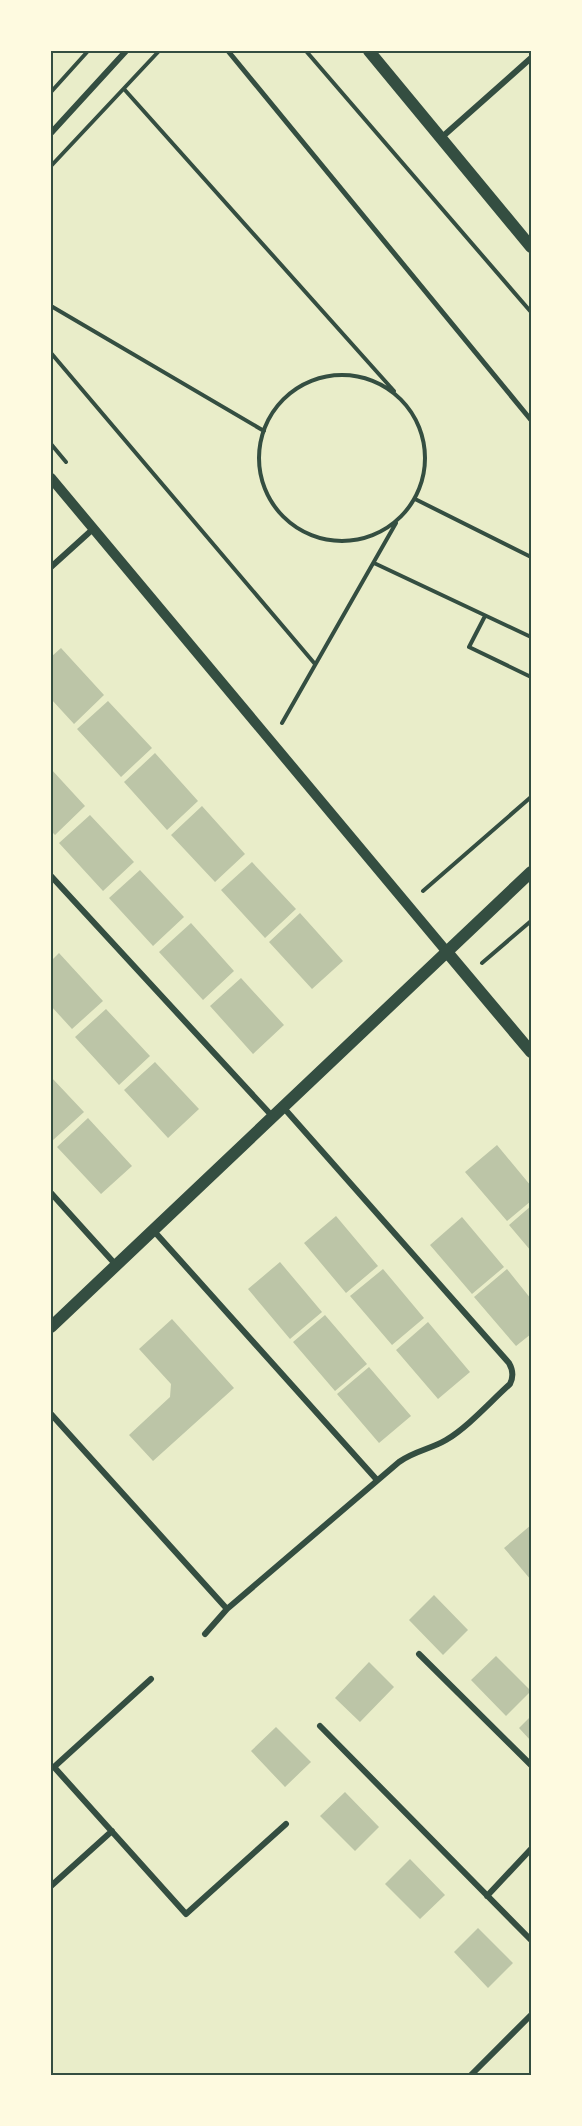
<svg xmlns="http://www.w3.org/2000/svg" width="582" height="2126" font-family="'PT Sans Narrow',sans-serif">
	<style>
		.building { fill: #bcc5a7 }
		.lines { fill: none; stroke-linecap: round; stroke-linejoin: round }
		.path { stroke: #344e41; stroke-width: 4 }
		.pedestrian { stroke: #344e41; stroke-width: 5 }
		.minor { stroke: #344e41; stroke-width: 6 }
		.tertiary { stroke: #344e41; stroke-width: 10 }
		.secondary { stroke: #344e41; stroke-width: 12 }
		.neatline { fill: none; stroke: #344e41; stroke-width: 2 }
	</style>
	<rect width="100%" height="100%" fill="#e9edc9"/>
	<!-- building -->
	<path class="building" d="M61,648l43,47 -30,29 -23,-25v-42z
		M108,701l44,47 -31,29 -44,-48z
		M155,753l43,48 -31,29 -43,-48z
		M51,769l34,37 -30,29 -4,-4z
		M202,806l43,48 -30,28 -44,-47z
		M90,815l44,47 -31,29 -44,-48z
		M252,862l44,47 -31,29 -44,-48z
		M140,870l44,47 -31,29 -44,-48z
		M300,913l43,48 -31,28 -43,-47z
		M191,923l43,48 -31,29 -44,-48z
		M59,953l44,48 -31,28 -21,-23v-45z
		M241,978l43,47 -31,29 -43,-48z
		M106,1009l44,47 -31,29 -44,-48z
		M155,1062l44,47 -31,29 -44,-48z
		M51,1077l33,35 -32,29 -1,-2z
		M88,1118l44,48 -31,28 -44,-47z
		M497,1145l34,41v15l-24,20 -42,-49z
		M531,1206v45l-22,-26z
		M336,1216l42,50 -32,27 -42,-50z
		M462,1217l42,50 -32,27 -42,-49z
		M280,1262l42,50 -32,27 -42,-50z
		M383,1269l41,49 -32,27 -42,-49z
		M507,1269l24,30v35l-15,12 -42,-49z
		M325,1315l42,49 -32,27 -42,-49z
		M172,1319l62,69 -81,73 -24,-26 41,-38 1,-13 -32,-35z
		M428,1322l42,50 -32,27 -42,-49z
		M369,1367l42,49 -32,27 -42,-49z
		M531,1525v55l-27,-32z
		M434,1595l34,35 -25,25 -34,-35z
		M496,1656l35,35 -25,25 -35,-36z
		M369,1662l25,25 -34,35 -25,-24z
		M531,1716v25l-12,-13z
		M276,1727l35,35 -26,25 -34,-36z
		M345,1792l34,35 -24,24 -35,-35z
		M410,1859l35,36 -25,24 -35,-35z
		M478,1928l35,35 -25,25 -34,-36z"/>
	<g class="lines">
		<!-- path -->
		<path class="path" d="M306,51l225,261
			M124,89l270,302
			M51,92l37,-41
			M51,166l108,-115
			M51,306l213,125
			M51,353l264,311
			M259 458a83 83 0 1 1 166 0a83 83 0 1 1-166 0Z
			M51,444l15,18
			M415,499l116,58
			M374,563l157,74
			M485,616l-16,31 62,30
			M282,723l114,-200
			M423,891l108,-94
			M482,963l49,-42"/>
		<!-- pedestrian -->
		<path class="pedestrian" d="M228,51l303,369"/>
		<!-- minor -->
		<path class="minor" d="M51,133l75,-82
			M441,138l90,-80
			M51,567l42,-38
			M51,876l222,241
			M51,1193l65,72
			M153,1230l224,250
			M51,1414l176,195
			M205,1634l22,-25 172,-147c15,-11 32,-13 47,-22 22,-13 44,-38 64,-56 4,-8 3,-14 -1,-21l-226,-256
			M419,1654l112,111
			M151,1679l-97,88 132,147 100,-90
			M320,1726l211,214
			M51,1886l61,-55
			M487,1896l44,-47
			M471,2075l60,-60"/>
		<!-- tertiary -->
		<path class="tertiary" d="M51,478l396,474"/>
		<!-- secondary -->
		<path class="secondary" d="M369,51l162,196
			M447,952l84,100
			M51,1327l480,-455"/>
	</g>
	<!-- border -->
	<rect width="582" height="2126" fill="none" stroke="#fefae0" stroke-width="105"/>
	<rect x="52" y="52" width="478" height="2022" class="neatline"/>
</svg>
